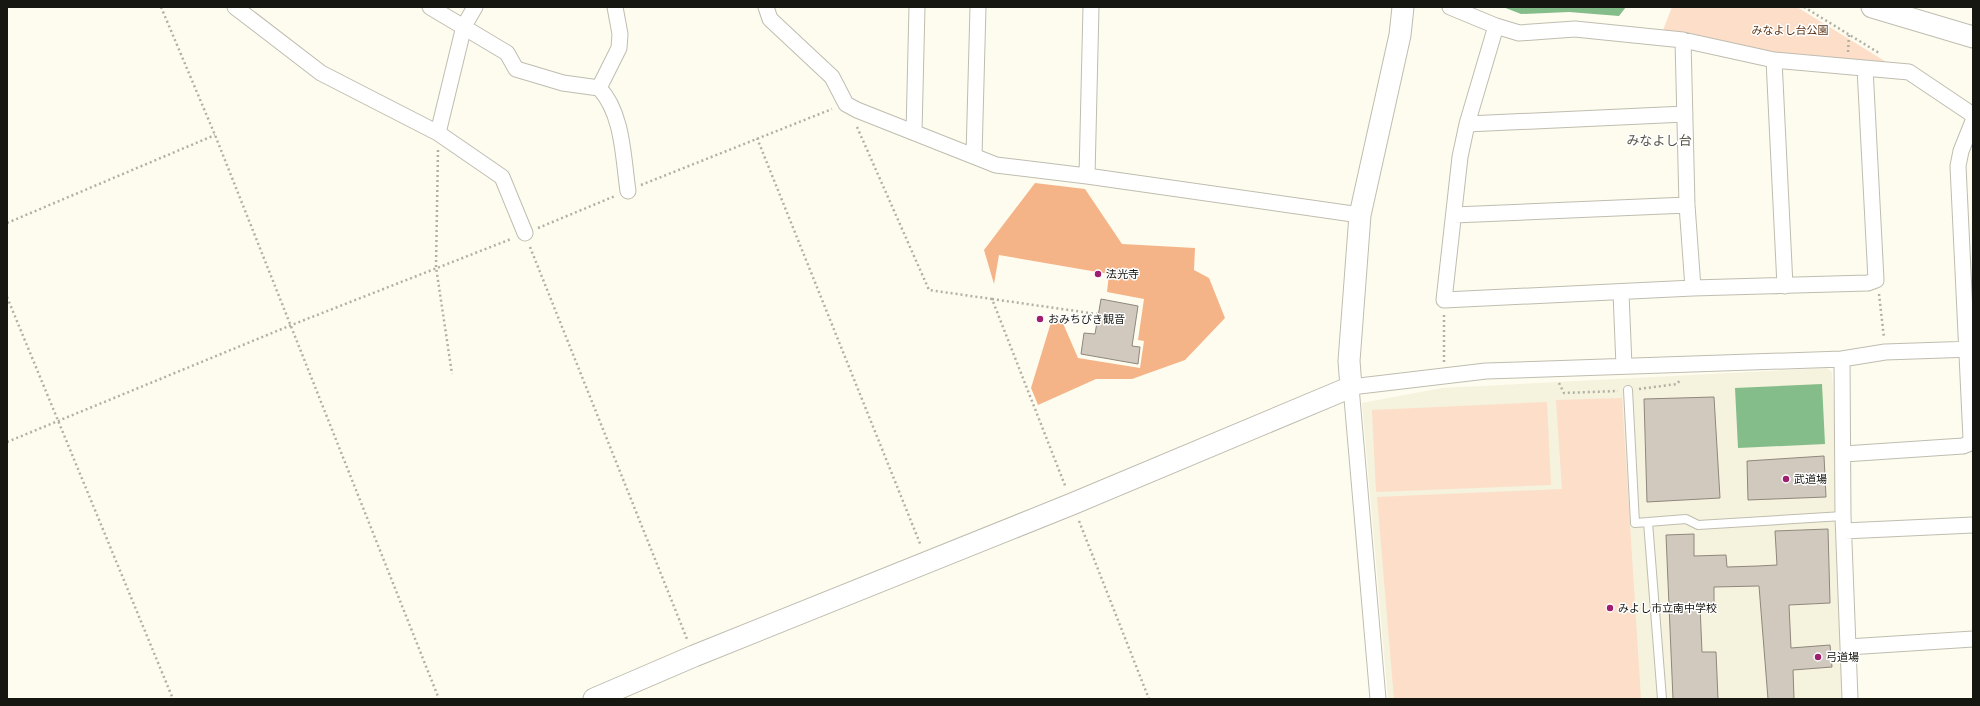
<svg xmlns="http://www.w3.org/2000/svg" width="1980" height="706" font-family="Jost,'Noto Sans JP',sans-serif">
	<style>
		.built { fill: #f5f2dd }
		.green { fill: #fcdec9 }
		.forest { fill: #f4b488 }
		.water { fill: #84bd89 }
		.building { fill: #d1c9be; stroke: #8e877c }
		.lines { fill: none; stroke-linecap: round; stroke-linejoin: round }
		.lane-casing { stroke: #bfbdb0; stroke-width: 10 }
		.street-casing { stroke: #bfbdb0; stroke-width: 17 }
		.secondary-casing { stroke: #bfbdb0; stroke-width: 23 }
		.path { stroke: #b1b0a5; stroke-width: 2.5; stroke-dasharray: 2 3; stroke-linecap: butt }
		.lane { stroke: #fff; stroke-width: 8 }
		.street { stroke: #fff; stroke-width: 15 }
		.secondary { stroke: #fff; stroke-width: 21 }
		.poi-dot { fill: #9f1e70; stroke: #fff; stroke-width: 1.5 }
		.labels { text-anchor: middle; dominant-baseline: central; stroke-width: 3; stroke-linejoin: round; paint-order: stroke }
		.park-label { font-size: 11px; fill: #5b3110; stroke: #fff }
		.poi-label { font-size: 11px; fill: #171712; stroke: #fff; text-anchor: start }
		.quarter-label { font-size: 13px; fill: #555348; stroke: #fff }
	</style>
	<rect width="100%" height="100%" fill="#fefcef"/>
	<!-- built -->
	<path class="built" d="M1827,368l5,4 2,31 10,296h-456l-26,-296 80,-15z"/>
	<!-- green -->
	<path class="green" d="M1672,7h125l91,56 -114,-11 -111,-22z
		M1622,398l19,301h-247l-17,-202 185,-8 -6,-89z
		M1547,402l4,83 -175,7 -4,-82z"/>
	<!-- forest -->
	<path class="forest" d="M1035,183l50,6 37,55 73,4 -1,22 15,8 16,40 -40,42 -53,19h-36l-58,26 -7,-17 21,-69 10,2 16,37 62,10 4,-27 -6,-1 6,-41 -37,-7 2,-18 -110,-19 -5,29 -10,-34z"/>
	<!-- water -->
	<path class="water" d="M1503,7h123l-7,9 -50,-4 -48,2z
		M1822,384l3,60 -87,4 -3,-60z"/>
	<!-- building -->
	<path class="building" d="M1101,299l37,7 -6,40 8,1 -2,17 -57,-10 3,-21 11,1z
		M1714,397l6,101 -73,4 -3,-103z
		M1824,456l2,41 -78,3 -1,-39z
		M1828,529l2,74 -41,2 2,43 39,-3 2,22 -39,3 1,29h-26l-9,-113 -45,1v18l-14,1 2,46h14l2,47h-45l-7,-164 28,-1v22l32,-1 1,12 31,-1 19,-1 -2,-34z"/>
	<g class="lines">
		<defs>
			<path id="lane" d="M1628,390l7,133 13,-1 14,177
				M1648,522l38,-3 12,6 145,-9"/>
			<path id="street" d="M235,7l86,66 117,60 64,44 23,56
				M430,7l77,46 9,16 47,14 36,5
				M615,7l5,27 -1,14 -20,40c24,25 24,69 29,103
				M766,7l4,12 62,58 14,27 11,6 139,55 91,11 273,39
				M1450,7l46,19
				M1683,40l4,165 6,83
				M1774,60l11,226
				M1865,68l11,212 -8,3 -175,5 -249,12 16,-143 7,-33 29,-98 23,7 56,-4 108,11 91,20 135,12 64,43
				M1467,124l218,-10
				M914,132l3,-125
				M438,133l26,-107 11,-19
				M974,156l4,-149
				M1087,176l4,-169
				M1454,215l233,-10
				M1621,293l3,73
				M1842,359l43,-7 88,-3
				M1844,454l119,-8 5,-2 3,-5 -13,-273 3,-15 12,-30
				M1844,531l129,-6
				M1848,647l125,-8
				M1378,699l-27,-312 135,-16 356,-12 1,157 7,183"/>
			<path id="secondary" d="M1872,7l101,30
				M594,699l100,-43 378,-152 279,-117 -2,-26 11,-146 40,-180 3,-28"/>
		</defs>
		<!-- lane casing -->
		<use href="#lane" class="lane-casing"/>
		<!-- street casing -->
		<use href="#street" class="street-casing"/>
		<!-- secondary casing -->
		<use href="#secondary" class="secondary-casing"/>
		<!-- path -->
		<path class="path" d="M161,7l54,128 224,564
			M1804,7l75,46
			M1848,52l1,-17
			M857,127l72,163 63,9 74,189
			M757,138l164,408
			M438,150l-2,117 16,107
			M641,185l191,-76
			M7,223l208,-88
			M538,228l77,-32
			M530,247l157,392
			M1879,294l5,44
			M7,297l166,402
			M992,299l105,15
			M1444,315v47
			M1559,383l5,10 54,-2
			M1639,389l38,-5 4,-5
			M7,442l282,-116 222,-87
			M1079,521l70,178"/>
		<!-- lane -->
		<use href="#lane" class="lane"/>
		<!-- street -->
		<use href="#street" class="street"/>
		<!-- secondary -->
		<use href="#secondary" class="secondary"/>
	</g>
	<!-- markers -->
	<g class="poi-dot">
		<circle cx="1098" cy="274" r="4"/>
		<circle cx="1040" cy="319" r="4"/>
		<circle cx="1786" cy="479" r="4"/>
		<circle cx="1610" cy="608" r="4"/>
		<circle cx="1818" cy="657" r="4"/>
	</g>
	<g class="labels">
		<!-- park labels -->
		<g class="park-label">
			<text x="1790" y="30">みなよし台公園</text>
		</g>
		<!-- poi labels -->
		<g class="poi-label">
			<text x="1106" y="274">法光寺</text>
			<text x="1048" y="319">おみちびき観音</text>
			<text x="1794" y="479">武道場</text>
			<text x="1618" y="608">みよし市立南中学校</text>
			<text x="1826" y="657">弓道場</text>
		</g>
		<!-- quarter labels -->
		<g class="quarter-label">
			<text x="1659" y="140">みなよし台</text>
		</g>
	</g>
	<!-- border -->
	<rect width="1980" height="706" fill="none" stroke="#171712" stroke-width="16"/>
</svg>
